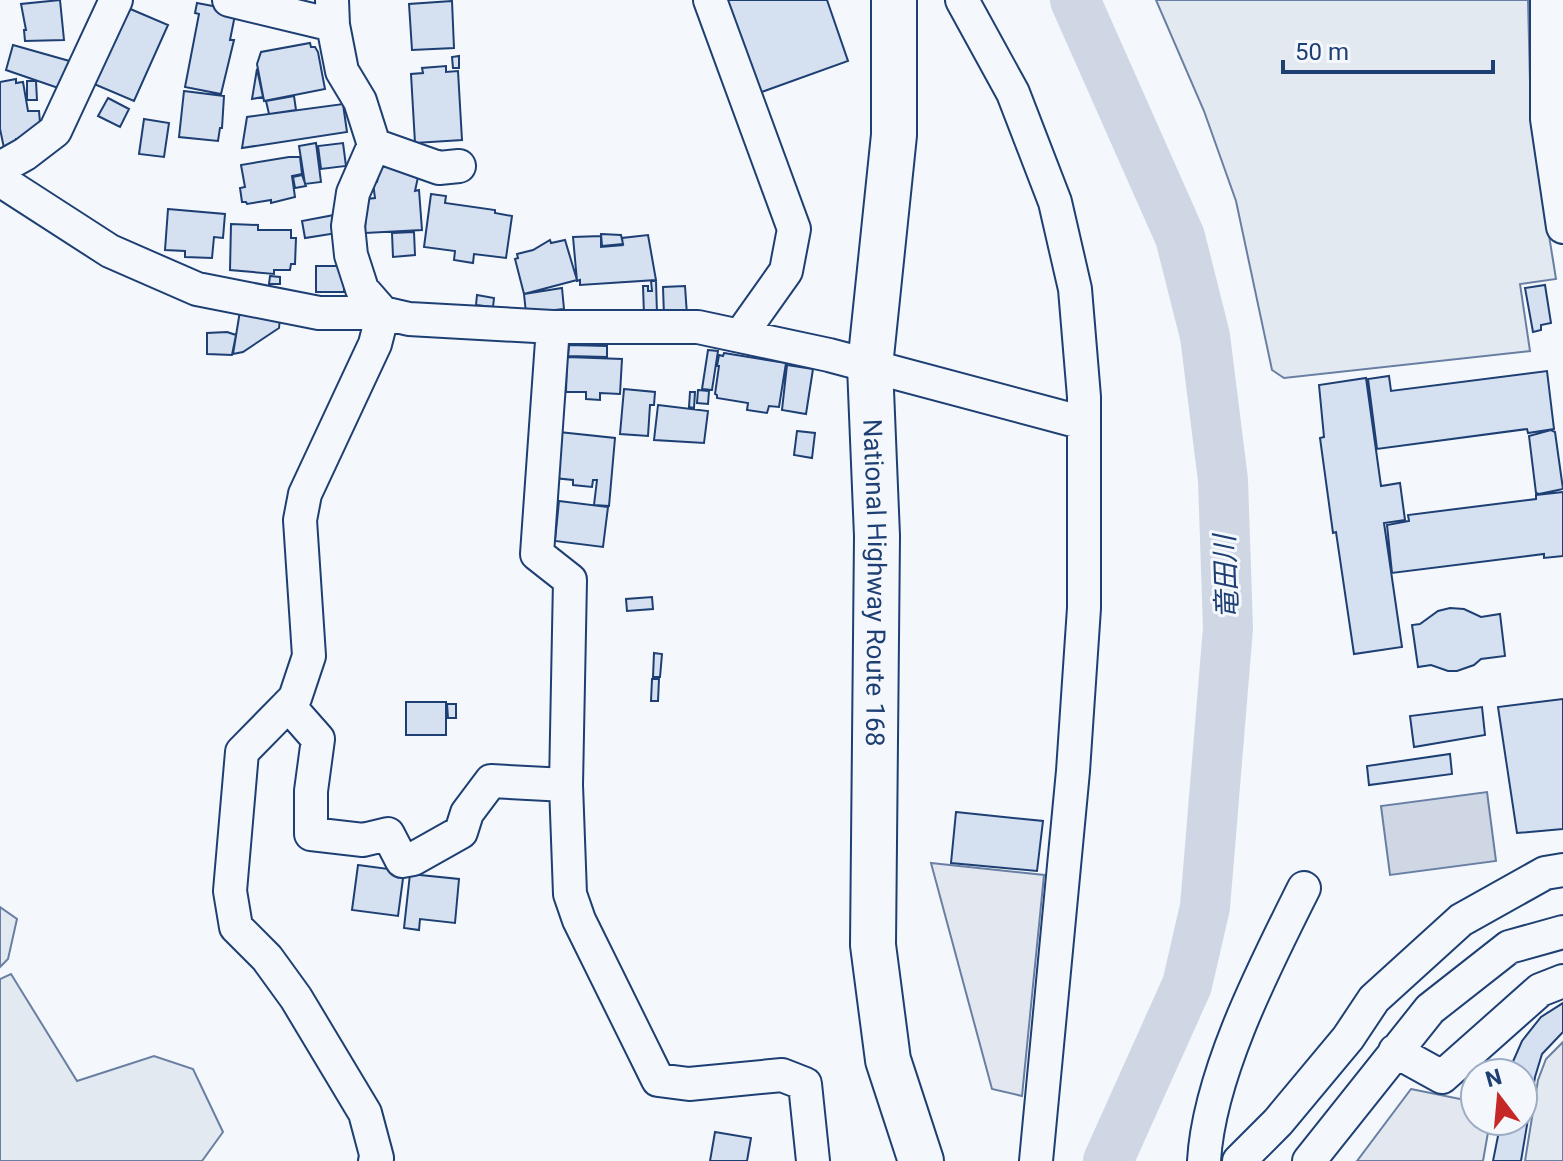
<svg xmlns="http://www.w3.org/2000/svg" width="1563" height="1161" font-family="Roboto,'Noto Sans JP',sans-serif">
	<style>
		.green { fill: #e3e9f0; stroke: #687fa3; stroke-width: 2 }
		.parking { fill: #e3e8f0; stroke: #687fa3; stroke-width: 2 }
		.water { fill: #cfd7e4; stroke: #687fa3; stroke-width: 2 }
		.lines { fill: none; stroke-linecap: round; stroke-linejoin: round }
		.river { stroke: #cfd7e4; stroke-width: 50 }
		.building { fill: #d5e0f0; stroke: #1d3f73; stroke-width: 2 }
		.minor-casing { stroke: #1d3f73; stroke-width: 36 }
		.highway-casing { stroke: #1d3f73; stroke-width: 48 }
		.minor { stroke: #f4f7fb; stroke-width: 32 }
		.highway { stroke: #f4f7fb; stroke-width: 44 }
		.labels { text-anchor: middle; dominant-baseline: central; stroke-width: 6; stroke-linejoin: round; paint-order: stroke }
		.street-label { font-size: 26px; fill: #1d3f73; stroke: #f4f7fb }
		.water-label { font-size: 28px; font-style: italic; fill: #1d3f73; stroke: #f4f7fb }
	</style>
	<rect width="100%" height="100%" fill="#f4f7fb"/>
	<!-- green -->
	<path class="green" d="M1156,0h372l3,123 25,156 -36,5 10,67 -246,27 -12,-8 -36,-169 -32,-90z
		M0,907l17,12 -9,40 -8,8z
		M11,974l66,107 77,-25 39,13 30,63 -21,29h-202v-182z
		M1563,1042v119h-38l13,-81 8,-21z"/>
	<!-- parking -->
	<path class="parking" d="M931,863l113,12 -22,221 -30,-7z
		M1411,1089l64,13v19h15l-7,40h-126z"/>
	<!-- water -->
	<path class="water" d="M1487,792l9,69 -106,14 -9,-69z"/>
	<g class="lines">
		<!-- river -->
		<path class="river" d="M1075,0l105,237 25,99 18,144 5,148 -23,279 -18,78 -79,176"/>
	</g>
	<!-- building -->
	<path class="building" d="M60,0l4,40 -39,1 -1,-11h2l-5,-26z
		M723,0h104l21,61 -92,33z
		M452,1l2,47 -42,2 -3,-46z
		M197,3l21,4 17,8 -5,25h4l-13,54 -36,-7 14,-73 -4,-1z
		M128,8l40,17 -34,76 -40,-17z
		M310,43l1,4h4l3,5 7,37 -61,12 -7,-37 4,-12z
		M13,45l60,17 -9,28 -58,-20z
		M459,56v12h-6l-1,-11z
		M446,66v6l12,-1 4,69 -47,3 -4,-69 12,-1 -1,-5z
		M257,69l6,28 -11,2z
		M16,79v4l7,-1 5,29h11l2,23 -25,5 1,7 -13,2 -4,-19v-47z
		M27,81h9l1,19h-10z
		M184,91l40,5 -2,32h-2l-2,13 -39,-4z
		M294,96l2,14 -27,4 -3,-13z
		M108,98l21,11 -9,18 -22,-11z
		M343,104l4,28 -105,16 5,-31z
		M144,119l25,4 -5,34 -25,-3z
		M316,143l5,39 -16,2 -6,-38z
		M343,143l3,23 -25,3 -3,-23z
		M382,155l38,13 -5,23 4,-1 3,40 -57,3 1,-34 9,-1 -2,-15 4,-1z
		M289,157h11l2,17 -10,2 3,21 -24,6v-3l-24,4 -1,-2h-4l-2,-14 5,-1 -4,-22z
		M302,175l4,11 -11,2 -2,-11z
		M431,194l15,2 -1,7 50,7v3l17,3 -6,42 -32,-4 -1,9 -19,-3 1,-9 -31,-4z
		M168,209l57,5 -2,24 -9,-1 -2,21 -27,-1v-6l-20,-1z
		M334,215l3,18 -32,5 -3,-17z
		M231,224l27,1v5h33v8h5l-1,26h-4l-1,6h-16v4l-44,-4z
		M414,232l1,23 -22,2 -1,-24z
		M601,234l20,1 2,9 -21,2z
		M648,235l8,45 -76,5v-5l-3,1 -4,-44 28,-1v11l22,-2 -1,-7z
		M550,240l1,3 14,-3 12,40 -53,14 -9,-35 3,-1 -1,-4 16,-4z
		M316,266h28v26h-28z
		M270,276l10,1v7h-11z
		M651,281h5l1,33 -13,1 -1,-29h5v5h4z
		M1545,285l6,38 -10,2v5l-8,2 -8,-44z
		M685,286l2,29 -23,1 -1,-29z
		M562,288l2,21 -38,4 -2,-19z
		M477,295l17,3 -1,9 -17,-2z
		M240,311l40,7 -1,10 -36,24 -10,2z
		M227,332l9,3 -4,20 -25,-1v-21z
		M569,345l38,1v11l-39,-1z
		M708,350l10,1 -6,39 -10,-1z
		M724,353l62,10 -7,44 -10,-1 -2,7 -20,-3 1,-7 -31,-5v-3l-2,-1 4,-28h-2l2,-11 4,1z
		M567,357l55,2 -2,35 -20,-1v7l-14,-1v-7h-20z
		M787,365l26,4 -7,45 -24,-4z
		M1547,371l7,58 -26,4 -1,-4 -150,20 -9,-70 21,-3 2,15z
		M1366,378l15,108 19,-3 5,37 -21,3 18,124 -48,7 -18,-122 -3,1 -13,-95 4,-1 -5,-52z
		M624,389l31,3 -1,13h-4l-2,31 -28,-2z
		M698,390l11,1 -1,13 -11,-1z
		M690,392h5l-1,16 -5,-1z
		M658,405l50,6 -4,32 -50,-3z
		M1551,430l4,2 8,57 -24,5 -3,-1 -7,-57z
		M797,431l18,2 -3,25 -18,-3z
		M559,432l56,6 -6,68 -15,-1 3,-25h-4l-1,7 -19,-2v-5l-19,-2z
		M1563,492v64l-19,2v-4l-152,19 -5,-48 22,-4 -1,-6 128,-16v-4z
		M559,501l49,6 -5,40 -48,-6z
		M652,597l1,12 -26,2 -1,-12z
		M1450,608l14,1 17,8 19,-3 5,42 -24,3 -7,6 -17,6h-9l-17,-6 -13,2 -6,-42 8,-1 18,-13z
		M654,653l8,1 -2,23h-7z
		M652,679h7l-1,22h-7z
		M1563,699v130l-46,4 -19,-126z
		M406,702h40v33h-40z
		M447,704h9v14h-8z
		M1482,707l3,28 -71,12 -4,-31z
		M1450,754l2,20 -83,11 -2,-19z
		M956,812l87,9 -6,50 -86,-8z
		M358,865l46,6 -6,45 -46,-6z
		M410,874l49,5 -4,44 -35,-4 -1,11 -15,-2z
		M1563,1003v29l-21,22 -7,23 -14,84h-28l8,-40h22v-48h-13l1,-7 11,-25 19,-24z
		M715,1132l36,6 -4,23h-37z"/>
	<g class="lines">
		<defs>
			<path id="minor" d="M229,0l104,25
				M332,0l1,25 9,46 18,30 14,44 -21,48 -5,33 3,29 11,34 21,24
				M710,0l84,229 -8,42 -46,65
				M962,0l51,93 42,109 20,87 9,108v211l-11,163 -37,390
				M1547,0v119l16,108
				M374,145l65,23 20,-2
				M0,168l25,-14 30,-23 61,-131
				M0,180l110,71 87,38 122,24h64l26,6 144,8h145l131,28 255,68
				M553,327l-16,227 33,26 -4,205 4,109 9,26 79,160 31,4 93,-9 23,9 8,77
				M288,705l30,34 -7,52v43l52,6 25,-6 14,27 11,-2 48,-27 6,-19 24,-32 75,4
				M1395,1051l47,26 98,-87 23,-9
				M375,1161l2,-3 -12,-45 -69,-115 -29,-40 -31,-31 -6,-36 12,-139 53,-54 14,-42 -9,-136 5,-26 70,-150 8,-31
				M1204,1161c5,-87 61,-195 100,-273
				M1239,1161l39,-39 70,-84 26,-39 87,-79 84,-47 18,-3
				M1309,1161l121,-152 79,-62 54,-15"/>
			<g id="highway">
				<path id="s1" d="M894,0v135l-24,231 7,170 -4,409 15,115 33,101"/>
			</g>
		</defs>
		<!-- minor casing -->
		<use href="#minor" class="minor-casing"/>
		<!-- highway casing -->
		<use href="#highway" class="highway-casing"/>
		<!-- minor -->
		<use href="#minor" class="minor"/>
		<!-- highway -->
		<use href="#highway" class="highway"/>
	</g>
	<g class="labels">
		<!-- street labels -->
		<g class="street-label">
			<text stroke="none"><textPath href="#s1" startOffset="584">National Highway Route 168</textPath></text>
		</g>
		<!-- water labels -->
		<g class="water-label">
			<text transform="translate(1226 577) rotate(-92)">竜田川</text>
		</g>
	</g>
	<!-- north arrow -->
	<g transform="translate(1499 1097) rotate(344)"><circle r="38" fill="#f4f7fb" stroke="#9eadc5" stroke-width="2"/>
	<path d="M0-6L14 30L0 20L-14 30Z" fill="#c62828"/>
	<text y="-12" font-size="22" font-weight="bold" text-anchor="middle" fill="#1d3f73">N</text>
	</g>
	<!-- scale -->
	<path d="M1283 60v12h210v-12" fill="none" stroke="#1d3f73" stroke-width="4"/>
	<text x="1295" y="60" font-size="24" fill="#1d3f73" stroke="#f4f7fb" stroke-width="6" paint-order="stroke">50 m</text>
</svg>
